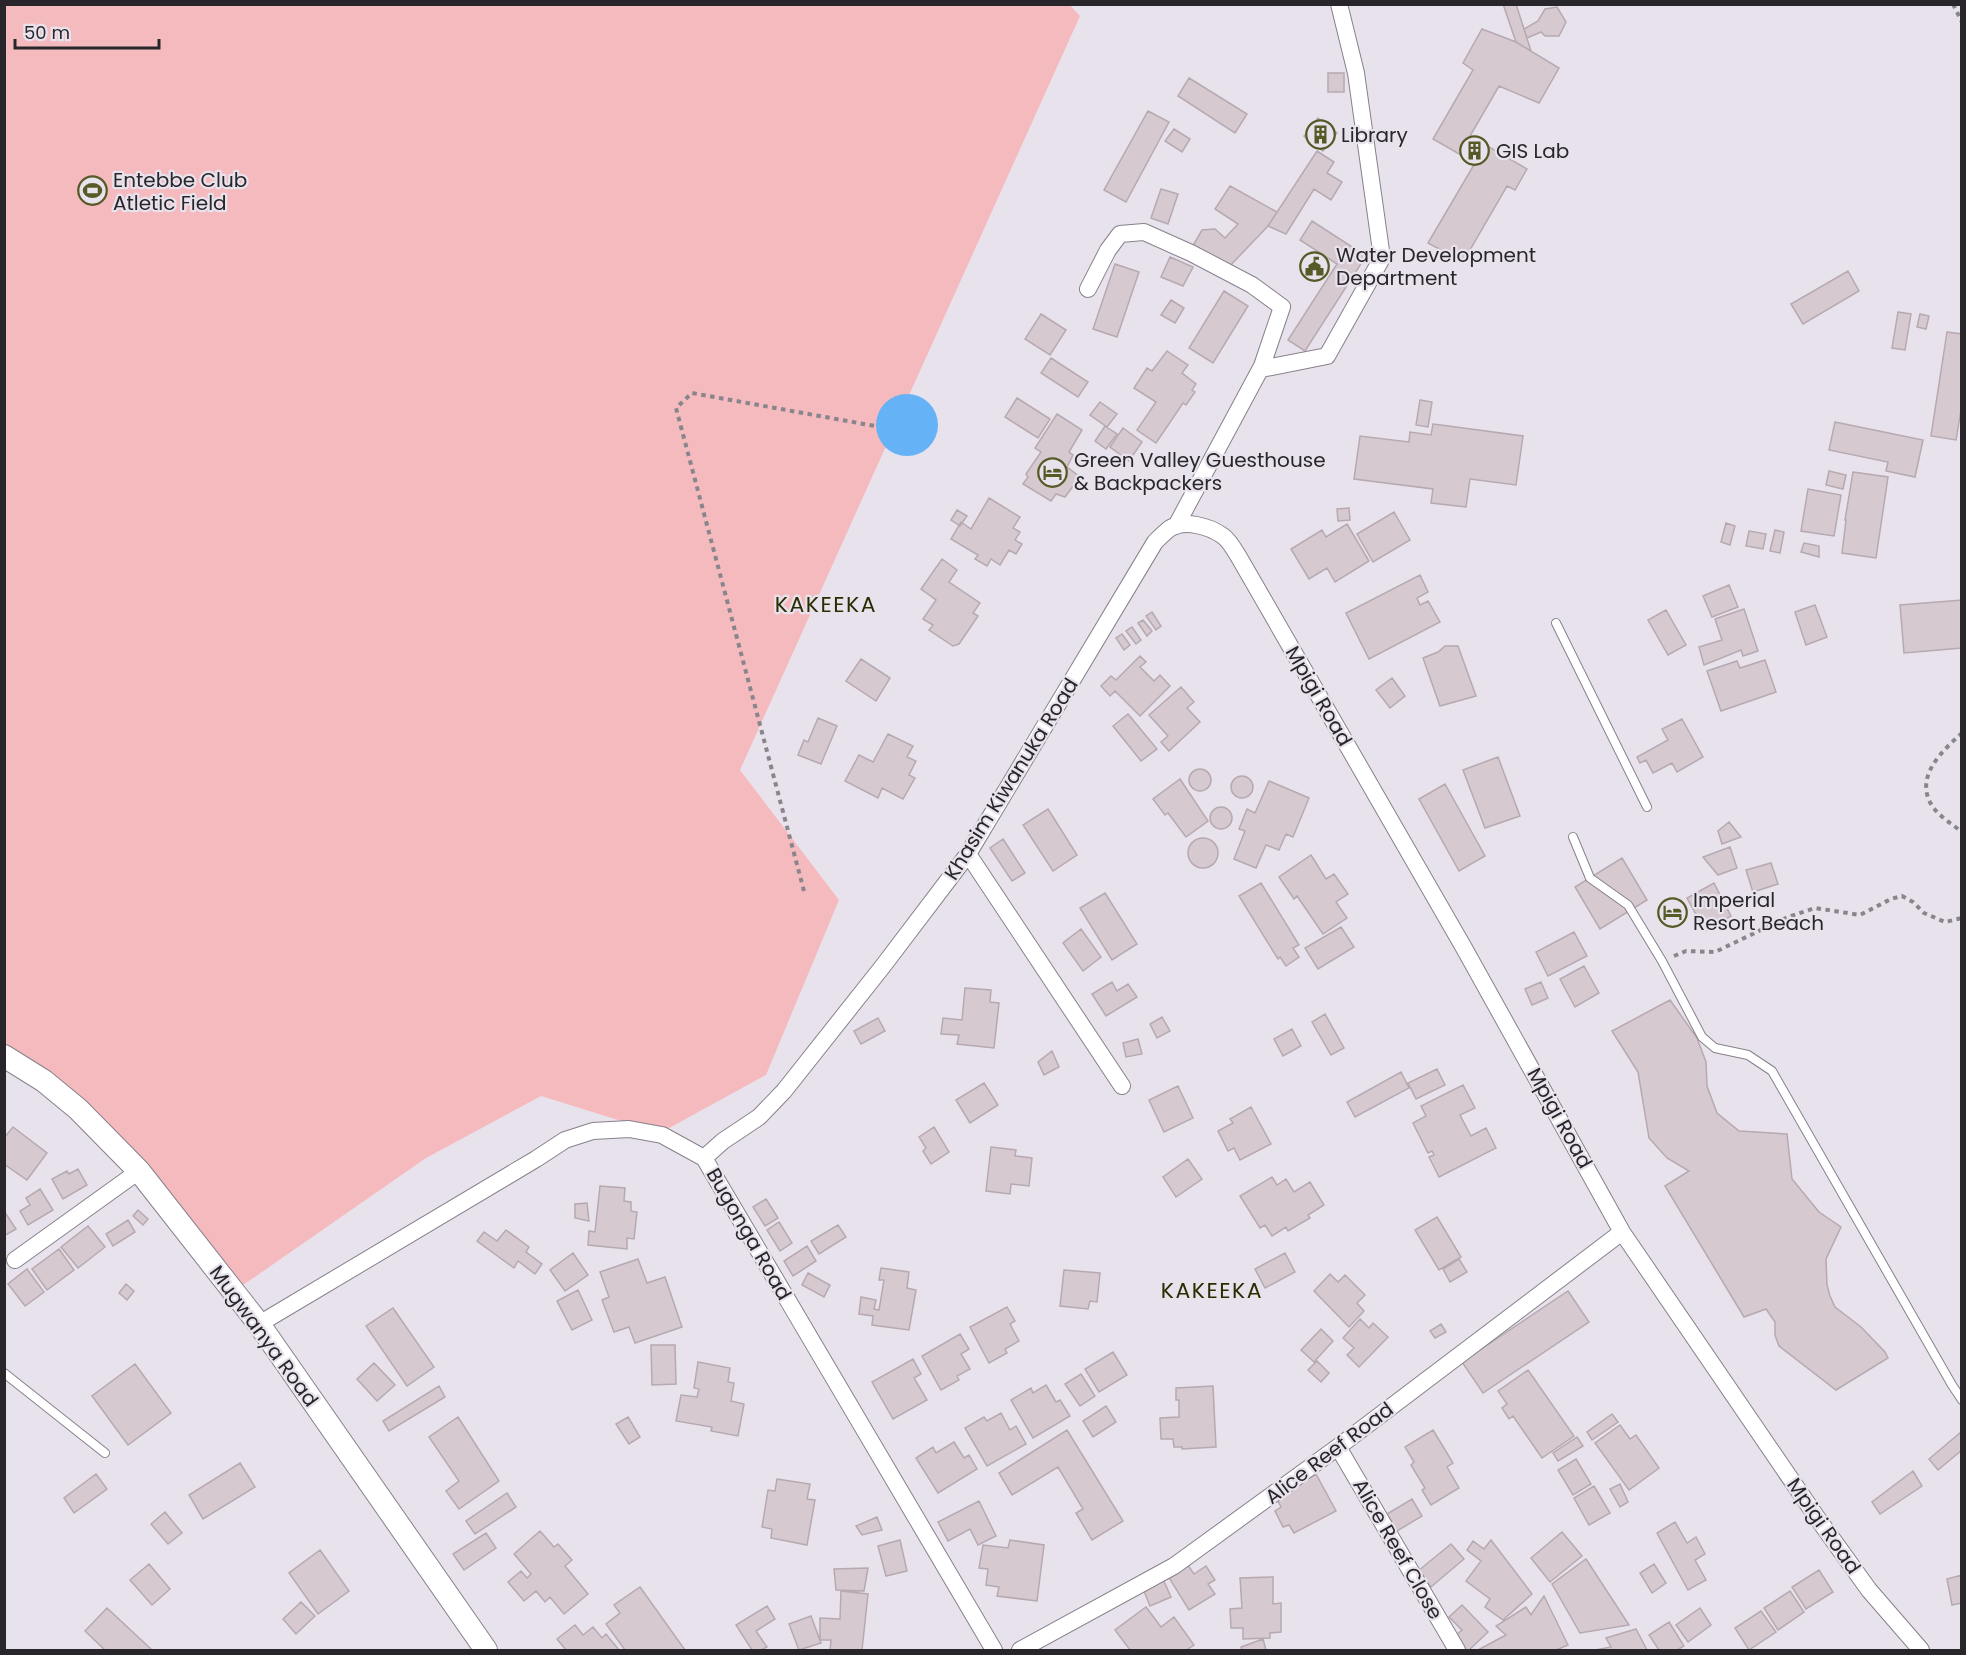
<svg xmlns="http://www.w3.org/2000/svg" width="1966" height="1655" font-family="Poppins,sans-serif">
	<style>
		.green { fill: #f5babd }
		.water { fill: #65b2f6 }
		.building { fill: #d6c9d0; stroke: #b6a9b0; stroke-width: 1.5 }
		.lines { fill: none; stroke-linecap: round; stroke-linejoin: round }
		.lane-casing { stroke: #87818b; stroke-width: 10 }
		.street-casing { stroke: #87818b; stroke-width: 18 }
		.secondary-casing { stroke: #87818b; stroke-width: 24 }
		.path { stroke: #89858c; stroke-width: 4; stroke-dasharray: 4.5 4.5; stroke-linecap: butt }
		.lane { stroke: #fff; stroke-width: 8 }
		.street { stroke: #fff; stroke-width: 16 }
		.secondary { stroke: #fff; stroke-width: 22 }
		.labels { text-anchor: middle; dominant-baseline: central; stroke-width: 4.5; stroke-linejoin: round; paint-order: stroke }
		.poi-label { font-size: 20px; fill: #28262a; stroke: #e8e2ed; text-anchor: start }
		.street-label { font-size: 20px; fill: #28262a; stroke: #e8e2ed }
		.quarter-label { font-size: 22px; letter-spacing: 1.5px; fill: #2b2c02; stroke: #e8e2ed }
	</style>
	<rect width="100%" height="100%" fill="#e8e2ed"/>
	<!-- green -->
	<path class="green" d="M1069,4l11,12 -340,754 99,130 -73,175 -106,58 -119,-37 -115,62 -190,132 -64,-87 -167,-149 -1,-1049z"/>
	<!-- water -->
	<path class="water" d="M876 425a31 31 0 1 1 62 0a31 31 0 1 1-62 0Z"/>
	<!-- building -->
	<path class="building" d="M1503,4h13l15,47 -15,-9z
		M1557,7l9,15 -7,14h-14l-4,-4 -14,6 -3,-9 14,-8 7,-12z
		M1482,29l34,13 43,26 -20,35 -40,-17 -29,50 57,33 -12,21 -8,-4 -44,76 -35,-19 47,-80 -42,-24 40,-69 -10,-7z
		M1328,73h16v19h-16z
		M1189,78l58,36 -12,19 -57,-37z
		M1148,111l21,11 -43,80 -22,-12z
		M1318,118l19,15 -14,18 -19,-15z
		M1174,129l16,10 -8,13 -17,-11z
		M1317,151l17,11 -7,11 15,9 -11,18 -17,-11 -28,45 -18,-8z
		M1230,186l47,26 -9,14 -42,44 -35,-21 11,-19 13,-1 10,9 13,-14 -23,-15z
		M1161,189l17,5 -10,30 -17,-6z
		M1312,221l54,35 -61,95 -17,-11 49,-76 -37,-24z
		M1170,257l23,10 -10,19 -22,-9z
		M1115,264l24,8 -22,65 -24,-8z
		M1848,271l11,20 -56,33 -12,-20z
		M1224,291l24,15 -35,57 -24,-15z
		M1171,300l13,8 -9,15 -14,-8z
		M1898,312l13,2 -6,36 -13,-2z
		M1041,314l25,16 -16,25 -25,-16z
		M1920,314l9,2 -3,13 -9,-2z
		M1947,332l15,2v70l-6,36 -25,-4z
		M1167,351l21,14 -6,8 14,11 -4,6 3,2 -9,13 -3,-2 -27,40 -19,-13 19,-28 -22,-14 13,-20 5,3z
		M1051,358l37,24 -10,15 -37,-24z
		M1017,398l33,21 -12,19 -33,-21z
		M1420,400l12,2 -4,25 -12,-2z
		M1100,402l17,12 -10,13 -17,-12z
		M1057,414l25,16 -13,22 4,3 -6,12 13,10 -15,20 -9,-3 -5,7 -28,-17 5,-7 -2,-3 15,-22 -6,-4z
		M1835,422l88,18 -8,37 -29,-6 2,-9 -59,-12z
		M1433,424l90,12 -7,49 -46,-6 -4,28 -35,-4 2,-14 -79,-10 6,-43 49,6 1,-10 21,3z
		M1105,426l12,8 -11,15 -11,-8z
		M1123,428l19,14 -13,19 -19,-14z
		M1829,471l17,4 -3,14 -17,-4z
		M1853,472l35,5 -12,81 -34,-5 4,-33h-1z
		M1808,489l33,6 -7,41 -33,-5z
		M989,498l31,19 -7,11 7,4 -5,8 7,4 -6,10 -7,-4 -9,15 -9,-6 -4,7 -12,-7 3,-4 -27,-16 10,-17 10,7z
		M1349,508l1,12 -12,1 -1,-12z
		M957,510l10,6 -7,10 -9,-6z
		M1394,512l16,28 -37,22 -16,-28z
		M1726,523l9,3 -5,19 -9,-3z
		M1347,524l22,37 -34,21 -8,-14 -18,11 -18,-30 31,-19 4,7z
		M1775,530l9,2 -4,21 -10,-2z
		M1749,531l17,3 -3,15 -17,-3z
		M1804,543l15,3v11l-18,-5z
		M942,559l15,11 -8,12 31,21 -7,10 5,3 -19,28 -6,2 -24,-16 4,-5 -10,-6 13,-19 -15,-11z
		M1420,575l8,17 -11,6 3,7 8,-4 12,21 -71,37 -23,-46z
		M1729,585l9,22 -26,10 -9,-21z
		M1962,600v48l-58,5 -4,-48z
		M1815,605l12,32 -21,8 -11,-33z
		M1744,609l14,42 -15,5 -2,-6 -37,15 -5,-18 23,-7 -7,-21z
		M1666,610l20,35 -18,10 -20,-35z
		M1152,612l9,14 -5,4 -10,-14z
		M1143,620l9,11 -5,5 -9,-13z
		M1132,627l9,13 -5,4 -10,-13z
		M1122,634l8,11 -6,5 -8,-12z
		M1445,646h13l18,50 -36,10 -17,-48 15,-6z
		M1140,656l6,6 -6,5 14,14 6,-6 10,11 -30,30 -25,-25 -5,5 -9,-10 10,-10 5,4z
		M861,659l29,19 -14,23 -30,-20z
		M1765,660l11,32 -55,19 -14,-40 30,-10 3,7z
		M1392,678l13,18 -15,12 -14,-18z
		M1181,687l13,15 -7,6 13,14 -31,29 -8,-9 7,-6 -19,-21z
		M1128,714l29,35 -16,12 -28,-35z
		M818,718l19,8 -16,38 -23,-9 6,-15 4,2z
		M1682,719l21,38 -26,15 -5,-9 -19,10 -7,-13 -6,3 -3,-6 31,-17 -6,-11z
		M888,734l25,12 -6,11 9,4 -7,14 6,3 -12,21 -21,-11 -4,10 -33,-17 14,-26 14,7z
		M1498,757l22,59 -35,12 -22,-58z
		M1189 780a11 11 0 1 1 22 0a11 11 0 1 1-22 0Z
		M1231 787a11 11 0 1 1 22 0a11 11 0 1 1-22 0Z
		M1180,779l28,42 -22,16 -18,-24 -3,2 -12,-16z
		M1269,781l40,17 -16,39 -7,-3 -7,16 -13,-5 -10,23 -22,-9 11,-28 -6,-2 8,-20 8,4z
		M1445,784l40,72 -26,15 -40,-72z
		M1210 818a11 11 0 1 1 22 0a11 11 0 1 1-22 0Z
		M1048,809l29,46 -24,16 -30,-46z
		M1729,822l12,15 -19,7 -4,-13z
		M1188 853a15 15 0 1 1 30 0a15 15 0 1 1-30 0Z
		M1003,839l22,34 -13,8 -22,-33z
		M1730,847l7,21 -19,7 -15,-18z
		M1311,855l15,24 8,-5 14,20 -12,8 11,16 -24,16 -26,-38 -3,3 -15,-22z
		M1622,858l25,42 -47,29 -25,-42z
		M1771,863l7,21 -25,8 -7,-22z
		M1261,883l38,62 -6,3 6,9 -13,9 -6,-9 -2,2 -39,-63z
		M1714,883l17,33 -26,15 -18,-33z
		M1105,893l32,51 -25,16 -32,-52z
		M1341,927l13,20 -36,22 -13,-21z
		M1081,929l20,28 -18,14 -20,-28z
		M1574,932l13,24 -39,20 -12,-24z
		M1584,966l15,27 -24,14 -15,-28z
		M1112,982l5,9 11,-7 9,13 -31,19 -14,-22z
		M1541,982l7,16 -16,7 -7,-16z
		M965,988l26,2 -1,12 9,1 -5,45 -37,-4 2,-9 -18,-1 2,-16 19,2z
		M1670,1000l27,38 9,24 1,24 10,27 22,18 48,3 5,45 27,33 22,15 -15,32 1,26 3,11 5,11 26,20 24,25 3,6 -52,32 -57,-44 -4,-11v-13l-9,-13 -22,8 -79,-131 24,-15 -22,-13 -18,-20 -11,-66 -26,-41z
		M1325,1014l19,34 -13,7 -19,-33z
		M1162,1017l8,14 -13,7 -7,-14z
		M878,1018l7,13 -24,13 -7,-13z
		M1292,1029l9,17 -18,10 -9,-17z
		M1138,1039l4,15 -16,3 -3,-14z
		M1052,1051l7,16 -15,8 -6,-13z
		M1437,1069l8,16 -29,14 -8,-16z
		M1401,1072l8,16 -54,29 -8,-15z
		M984,1083l14,22 -28,18 -14,-23z
		M1463,1085l12,23 -15,7 11,21 15,-8 10,20 -57,29 -10,-20 5,-2 -2,-4 -4,2 -15,-30 13,-7 -5,-10z
		M1178,1086l15,32 -29,14 -15,-32z
		M1251,1107l20,37 -31,16 -6,-12 -6,3 -10,-20 15,-8 -3,-4z
		M13,1127l34,26 -20,27 -23,-16v-26z
		M934,1127l15,25 -18,12 -8,-13 3,-3 -7,-11z
		M991,1147l25,3 -1,6 17,2 -3,28 -18,-2 -1,10 -24,-3z
		M1188,1159l14,20 -26,18 -13,-20z
		M78,1169l9,16 -24,14 -11,-20 15,-8 2,3z
		M1272,1177l5,8 9,-6 8,13 16,-10 14,23 -16,10 2,3 -22,13 -2,-4 -14,9 -7,-11 -5,3 -20,-32z
		M600,1186l25,2 -1,13 7,1v9l6,1 -3,27 -7,-1v11l-39,-4 1,-14 6,1z
		M40,1189l13,21 -25,15 -8,-14 10,-6 -4,-7z
		M766,1199l12,19 -13,8 -12,-19z
		M587,1203l2,18 -14,-3v-14z
		M138,1210l10,9 -5,6 -10,-9z
		M4,1211l12,18 -12,7z
		M1437,1217l24,40 -22,13 -24,-40z
		M128,1220l7,12 -22,14 -7,-12z
		M779,1222l13,21 -12,8 -13,-21z
		M838,1225l8,12 -27,17 -8,-13z
		M88,1226l17,21 -27,21 -17,-21z
		M506,1230l23,17 -3,5 16,12 -7,10 -17,-13 -4,7 -37,-27 7,-9 13,9z
		M807,1246l9,15 -23,15 -9,-15z
		M59,1249l15,21 -27,20 -15,-21z
		M573,1253l15,22 -23,16 -15,-21z
		M1285,1253l10,19 -30,16 -10,-19z
		M638,1259l9,24 18,-6 17,50 -47,16 -6,-16 -15,5 -12,-32 7,-3 -9,-25z
		M1459,1259l8,13 -17,10 -7,-13z
		M881,1268l28,4 -2,16 9,2 -7,40 -37,-5 1,-9 -14,-2 2,-17 15,3 -2,9 5,1 5,-30h-5z
		M27,1269l17,23 -19,14 -17,-22z
		M1064,1270l36,3 -3,29 -7,-1 -2,8 -28,-3z
		M808,1273l22,12 -6,12 -22,-12z
		M1330,1274l8,8 7,-7 20,20 -8,8 7,8 -15,16 -35,-36z
		M126,1284l8,7 -7,9 -8,-7z
		M578,1290l14,30 -20,10 -15,-29z
		M1568,1291l21,31 -106,71 -21,-31z
		M1007,1307l8,14 -5,3 9,17 -14,8 2,4 -18,10 -19,-36z
		M393,1308l41,59 -27,19 -41,-60z
		M1360,1319l9,9 4,-5 15,14 -29,30 -12,-12 7,-7 -11,-10z
		M1441,1324l5,8 -11,6 -5,-7z
		M1321,1329l12,12 -19,21 -13,-12z
		M960,1334l9,15 -8,5 9,15 -13,7 2,4 -18,10 -19,-34z
		M651,1345h24l1,39 -24,1z
		M1113,1352l14,23 -28,17 -14,-23z
		M913,1359l8,15 -7,4 13,22 -34,19 -21,-37z
		M1317,1361l12,12 -8,9 -13,-12z
		M698,1362l32,6 -2,14 6,1 -3,18 13,3 -6,32 -27,-5 1,-4 -36,-6 5,-26 16,2 2,-8 -5,-1z
		M374,1363l21,22 -18,16 -20,-22z
		M135,1364l36,49 -43,32 -36,-49z
		M1528,1370l46,66 -32,22 -29,-42 -4,3 -7,-11 5,-4 -9,-13z
		M1081,1374l14,22 -15,10 -15,-22z
		M1046,1385l10,17 4,-2 10,16 -37,22 -22,-38 20,-12 2,5z
		M439,1386l6,11 -56,34 -6,-10z
		M1213,1386l3,61 -34,2v-2h-8l-1,-8h-12l-1,-21 19,-1v-17h-3v-12z
		M1106,1406l10,16 -23,15 -10,-16z
		M1001,1413l9,17 6,-4 10,18 -39,22 -22,-38 19,-11 3,4z
		M1612,1414l6,8 -26,18 -5,-8z
		M458,1417l41,64 -40,28 -13,-18 13,-10 -30,-44z
		M628,1417l12,20 -11,7 -13,-20z
		M1620,1425l10,14 6,-4 23,33 -30,22 -34,-47z
		M1067,1430l56,91 -31,19 -16,-27 7,-4 -25,-42 -46,28 -13,-22z
		M1433,1430l20,33 -6,4 12,21 -28,17 -9,-15 3,-2 -14,-23 3,-3 -9,-15z
		M1961,1432l1,18 -24,20 -9,-11z
		M1577,1437l6,9 -25,15 -5,-8z
		M954,1442l10,16 5,-3 8,14 -39,24 -22,-35 17,-11 3,6z
		M1576,1459l15,25 -18,11 -15,-25z
		M240,1463l15,24 -52,32 -14,-24z
		M1913,1471l9,15 -42,28 -8,-12z
		M96,1474l11,15 -33,24 -10,-15z
		M1316,1474l20,37 -42,22 -5,-8 -6,2 -8,-16 6,-4 -6,-12z
		M777,1479l33,5 -3,15 8,1 -8,45 -36,-7 1,-9 -10,-2 6,-37 7,1z
		M1620,1484l8,18 -8,5 -10,-18z
		M1594,1486l16,27 -21,12 -15,-27z
		M507,1493l9,14 -41,27 -9,-13z
		M1412,1499l10,17 -25,15 -10,-17z
		M979,1501l17,35 -18,9 -8,-16 -22,12 -10,-19z
		M165,1512l17,21 -14,11 -17,-20z
		M877,1517l5,13 -20,5 -6,-9z
		M1675,1522l12,21 9,-6 9,17 -10,6 11,20 -18,10 -31,-57z
		M540,1531l14,16 4,-3 14,16 -7,6 23,28 -24,20 -14,-17 -5,5 -9,-11 -12,10 -16,-19 13,-11 6,7 4,-4 -17,-20z
		M1562,1532l20,24 -32,26 -19,-24z
		M486,1533l10,15 -32,22 -11,-16z
		M900,1540l7,31 -21,5 -8,-30z
		M1010,1540l34,5 -7,56 -40,-5 2,-9 -13,-2 2,-16 -9,-1 4,-23 25,3z
		M1491,1540l41,54 -29,26 -18,-13 5,-8 -24,-18 15,-20 -14,-11 6,-9 11,8z
		M1451,1544l13,15 -33,28 -13,-16z
		M320,1550l29,41 -31,23 -29,-41z
		M1586,1559l43,66 -49,8 -28,-49z
		M149,1564l21,25 -18,16 -22,-25z
		M1187,1564l7,10 12,-8 9,14 -7,4 7,10 -26,16 -21,-34z
		M1654,1564l12,19 -14,10 -12,-20z
		M868,1568l-4,23 -28,-1 -2,-21z
		M1819,1570l14,22 -27,17 -14,-22z
		M1962,1575v28l-10,2 -5,-26z
		M1162,1577l9,20 -21,9 -8,-20z
		M1273,1577v27l8,-1v29l-11,1v5l-27,1v-11h-12l-1,-19 12,-1 -2,-30z
		M640,1587l45,63h-60l-19,-26 14,-11 -6,-8z
		M841,1591l27,3 -6,56h-32l1,-10h-11v-22l20,1z
		M1790,1591l14,21 -26,18 -14,-22z
		M1544,1596l24,49 -12,5h-78l28,-15 -10,-9 30,-19 5,8z
		M301,1602l14,14 -19,18 -13,-15z
		M1462,1605l26,27 -19,18h-10l-7,-11 10,-9 -13,-13z
		M767,1606l8,13 -19,12 11,16 -6,3h-9l-16,-25z
		M1146,1607l15,20 13,-10 20,28 -6,4 2,1h-60l-15,-20z
		M107,1608l45,42h-47l-20,-19z
		M1700,1608l11,17 -23,17 -12,-17z
		M1761,1611l15,21 -27,18 -14,-22z
		M811,1616l10,27 -22,7 -10,-26z
		M1669,1622l15,24 -7,4h-18l-10,-15z
		M575,1625l8,10 10,-8 9,11 4,-4 13,16h-53l-9,-11z
		M1636,1629l11,21h-52l16,-3 -5,-9z
		M1263,1639l3,11h-24l-1,-3z"/>
	<g class="lines">
		<defs>
			<path id="lane" d="M1556,623l91,184
				M1573,837l17,41 38,27 34,56 40,76 13,11 33,7 24,16 180,314 10,15
				M4,1373l101,80"/>
			<path id="street" d="M1088,289l20,-39 12,-16 24,-2 47,21 61,32 30,22 -20,59 -86,160
				M1261,369l66,-13 55,-98 -26,-185 -17,-69
				M968,854l154,232
				M704,1158l19,-17 36,-24 25,-26 99,-125 85,-112 187,-312c4,-4 9,-9 14,-13 15,-10 40,-3 54,7 7,5 12,15 17,23l224,389 158,284 196,287 51,71 52,60
				M15,1260l124,-89
				M259,1324l277,-165 29,-19 28,-9 36,-2 33,6 42,23 290,492
				M1338,1447l119,203
				M1020,1650l154,-84 164,-119 284,-215"/>
			<path id="secondary" d="M4,1056l40,25 34,28 61,62 120,153 227,326"/>
		</defs>
		<!-- lane casing -->
		<use href="#lane" class="lane-casing"/>
		<!-- street casing -->
		<use href="#street" class="street-casing"/>
		<!-- secondary casing -->
		<use href="#secondary" class="secondary-casing"/>
		<!-- path -->
		<path class="path" d="M1953,4l9,18
			M1962,733c-20,18 -47,43 -31,71 6,11 21,20 31,28
			M804,891l-128,-483 16,-15 183,33
			M1674,956l12,-5 29,1 73,-35 27,-9 45,7 31,-16 11,-3 11,6 11,11 21,9 17,-4"/>
		<!-- lane -->
		<use href="#lane" class="lane"/>
		<!-- street -->
		<use href="#street" class="street"/>
		<!-- secondary -->
		<use href="#secondary" class="secondary"/>
	</g>
	<!-- icons -->
	<defs>
		<symbol id="building-ring" viewBox="-11 -11 22 22"><circle r="9.5" fill="#e8e2ed" stroke="#575926" stroke-width="1.5"/><path d="M-4-6H4V6H1V3H-1V6H-4ZM-2.5-4.3h1.7v1.8h-1.7ZM.8-4.3h1.7v1.8H.8ZM-2.5-1h1.7V.8h-1.7ZM.8-1h1.7V.8H.8Z" fill="#575926"/></symbol>
		<symbol id="stadium-ring" viewBox="-11 -11 22 22"><circle r="9.5" fill="#e8e2ed" stroke="#575926" stroke-width="1.5"/><path d="M0-5a6.5 5 0 1 0 0 10a6.5 5 0 1 0 0-10ZM-3.5-1.8h7v3.6h-7Z" fill="#575926"/></symbol>
		<symbol id="civic-ring" viewBox="-11 -11 22 22"><circle r="9.5" fill="#e8e2ed" stroke="#575926" stroke-width="1.5"/><path d="M-.6-6.5H3V-4.5H.6V-3L4-1V1h2V6H-6V1h2V-1L-.6-3ZM-1.2 2.5V6h2.4V2.5Z" fill="#575926"/></symbol>
		<symbol id="hotel-ring" viewBox="-11 -11 22 22"><circle r="9.5" fill="#e8e2ed" stroke="#575926" stroke-width="1.5"/><path d="M-6-4.5h1.5V1H6V5H4.5V3h-9V5H-6ZM-4 0a1.8 1.8 0 1 1 3.6 0ZM.5 0V-2.5h3Q6-2.5 6 0Z" fill="#575926"/></symbol>
	</defs>
	<g fill-rule="evenodd">
		<use href="#building-ring" x="1304" y="118" width="33" height="33"/>
		<use href="#building-ring" x="1458" y="134" width="33" height="33"/>
		<use href="#stadium-ring" x="76" y="174" width="33" height="33"/>
		<use href="#civic-ring" x="1298" y="250" width="33" height="33"/>
		<use href="#hotel-ring" x="1036" y="456" width="33" height="33"/>
		<use href="#hotel-ring" x="1656" y="896" width="33" height="33"/>
	</g>
	<g class="labels">
		<!-- poi labels -->
		<g class="poi-label">
			<text x="1341" y="135">Library</text>
			<text x="1496" y="151">GIS Lab</text>
			<text x="113" y="180">Entebbe Club<tspan x="113" dy="23">Atletic Field</tspan></text>
			<text x="1336" y="255">Water Development<tspan x="1336" dy="23">Department</tspan></text>
			<text x="1074" y="460">Green Valley Guesthouse<tspan x="1074" dy="23">&amp; Backpackers</tspan></text>
			<text x="1693" y="900">Imperial<tspan x="1693" dy="23">Resort Beach</tspan></text>
		</g>
		<!-- street labels -->
		<g class="street-label">
			<text transform="translate(1319 696) rotate(60)">Mpigi Road</text>
			<text transform="translate(1011 779) rotate(-58)">Khasim Kiwanuka Road</text>
			<text transform="translate(1560 1118) rotate(61)">Mpigi Road</text>
			<text transform="translate(749 1234) rotate(60)">Bugonga Road</text>
			<text transform="translate(264 1336) rotate(54)">Mugwanya Road</text>
			<text transform="translate(1329 1453) rotate(-37)">Alice Reef Road</text>
			<text transform="translate(1824 1526) rotate(55)">Mpigi Road</text>
			<text transform="translate(1398 1549) rotate(60)">Alice Reef Close</text>
		</g>
		<!-- quarter labels -->
		<g class="quarter-label">
			<text x="826" y="604">KAKEEKA</text>
			<text x="1212" y="1290">KAKEEKA</text>
		</g>
	</g>
	<!-- border -->
	<rect width="1966" height="1655" fill="none" stroke="#28262a" stroke-width="12"/>
	<!-- scale -->
	<path d="M15 39v9h144v-9" fill="none" stroke="#28262a" stroke-width="3"/>
	<text x="24" y="39" font-size="18" fill="#28262a" stroke="#e8e2ed" stroke-width="4.5" paint-order="stroke">50 m</text>
</svg>
